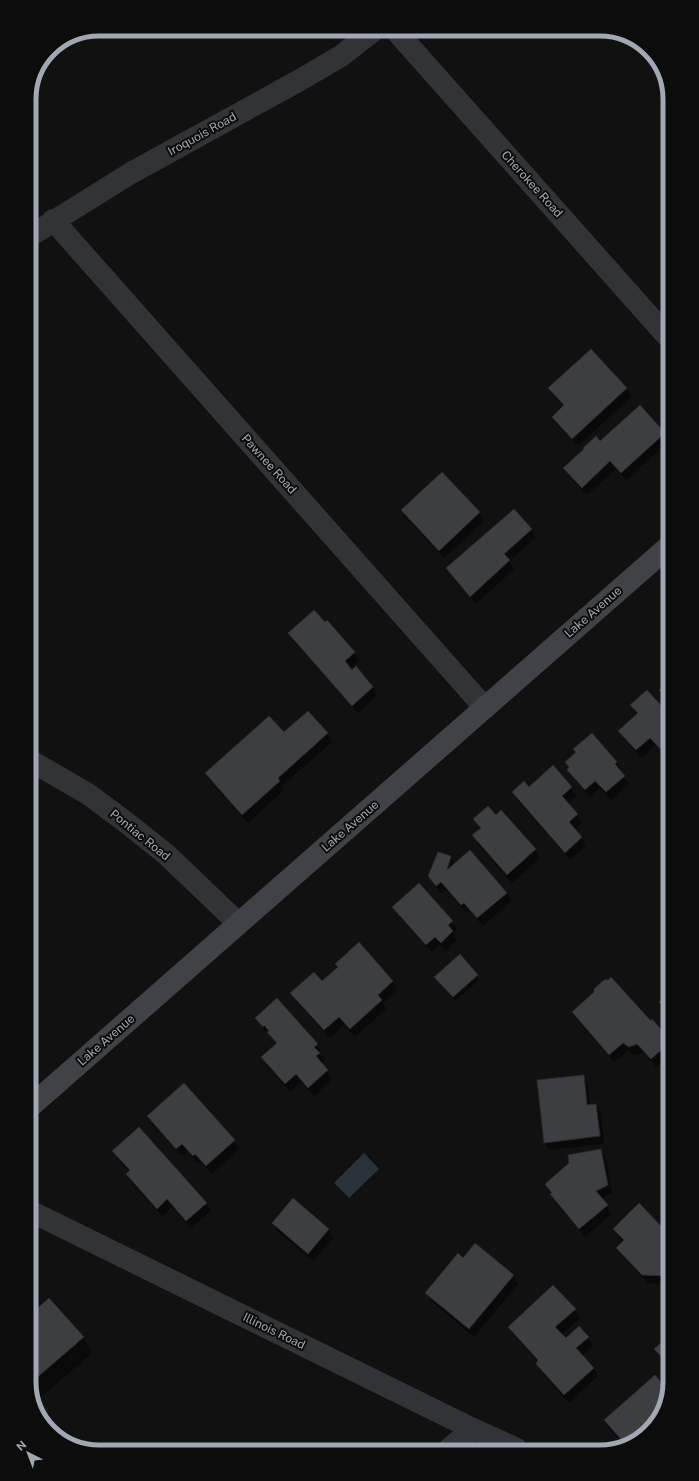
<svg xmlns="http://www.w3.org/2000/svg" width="699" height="1481" font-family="'Public Sans',sans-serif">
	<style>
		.water { fill: #293238 }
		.shadow { fill: #0007 }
		.building { fill: #3d3e42; stroke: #2b2b2e }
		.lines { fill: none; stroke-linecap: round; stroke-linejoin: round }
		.minor { stroke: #323337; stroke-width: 22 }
		.tertiary { stroke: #323337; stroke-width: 22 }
		.secondary { stroke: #404247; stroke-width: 22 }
		.labels { text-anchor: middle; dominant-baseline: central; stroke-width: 4; stroke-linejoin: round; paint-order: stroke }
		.street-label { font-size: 12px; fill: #a2a8b3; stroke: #0c0c0d }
		.rim { fill: none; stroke: #a2a8b3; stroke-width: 5 }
	</style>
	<rect width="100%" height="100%" fill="#111112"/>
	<!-- water -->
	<path class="water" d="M364,1153l15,16 -30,29 -15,-15z"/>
	<!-- shadow -->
	<path class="shadow" d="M591,350l36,39 4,8 -53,49 -20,-21 -5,-8 11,-10 -10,-11 -4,-8z
		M664,433l3,6v4l-41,37 -10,-11 -29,26 -18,-19 -4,-8 35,-26z
		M442,473l37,40 5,8 -40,37 -37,-39 -5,-9z
		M531,530l5,8 -27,23 5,8 -38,35 -24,-27 -5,-8z
		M289,633l65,20 5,8 -9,8 2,2 3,-3 18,19 4,9 -19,17 -64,-72z
		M668,674v7l-3,-4z
		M647,691l21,23v45l-12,-14 -14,13 -18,-19 -4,-8 17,-17 -6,-9z
		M327,733l5,9 -50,44 2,4 -36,33 -37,-41 -5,-8 78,-40z
		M566,762h51l4,9 -1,1 9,12 -18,16 -11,-12 -10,9 -17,-19 -5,-8 2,-1z
		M528,788h43l5,8 -8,7 9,11 5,9 -8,7 7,7 5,9 -16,14 -52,-59 -5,-8z
		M501,811l34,39 5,8 -28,25 -34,-39 -4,-9 7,-6 -7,-10 22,-3z
		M451,857l4,8 52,28 4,8 -28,25 -14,-16 -3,3 -20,-24 -5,4 -12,-17z
		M393,907l59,14 5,8 -4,4 4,7 -11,11 -6,-6 -8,7 -34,-37z
		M359,943l34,38 4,9 -14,13 3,6 -31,28 -11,-12 -14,13 -34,-37 -4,-8 30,-11 16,-14 -2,-4z
		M477,976l2,4 -24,21 -17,-20z
		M669,995v20l-9,-12z
		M573,1012l78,11 1,-2 17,19v16l-13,11 -13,-15 -9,3 -6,-4 -14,11 -36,-41z
		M256,1018l61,27 4,8 -1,1 4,8 -3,2 11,15 -18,17 -13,-14 -11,10 -23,-26 -5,-8 15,-14 -8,-11 -1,1 -7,-8z
		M583,1076l5,9 2,21 6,-1 5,9 3,30 -55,6 -4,-8z
		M184,1085l50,56 5,8 -27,25 -11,-12 -3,2 -11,-13 -5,5 -29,-31 -4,-8z
		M601,1150l5,8 6,35 -11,6 11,15 -27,23 -29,-34 -10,-19z
		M113,1151l93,52 5,8 -20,17 -19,-21 -10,9 -30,-33 -5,-9 3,-2 -12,-12z
		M273,1223l55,6 5,9 -20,23 -35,-29z
		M614,1229h56v55l-22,-1 -26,-27 -5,-8 6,-6z
		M475,1245l38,31 5,8 -44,53 -43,-36 -4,-8 36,-34z
		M575,1310l5,8 -19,17 5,5 22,-3 5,9 -11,10 11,12 5,8 -29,27 -27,-31 -5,-8 1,-2 -24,-27 -5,-8z
		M33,1311l50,26 9,16 -59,51z
		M667,1391l-11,34 -30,21 -16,-17 -5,-9z"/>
	<!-- building -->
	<path class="building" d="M591,349l36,39 -55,51 -20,-22 12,-12 -16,-17z
		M640,405l25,28 -44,40 -11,-12 -28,27 -19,-20 21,-19 -1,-1 13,-12 4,5z
		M442,472l38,40 -41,39 -38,-41z
		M514,509l18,20 -28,25 6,6 -40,37 -24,-29z
		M314,610l11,12 2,-2 28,32 -10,9 7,9 4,-4 17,21 -21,19 -64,-73z
		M668,683v17l-9,-10z
		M647,690l21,23v44l-18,-19 -14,12 -18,-19 20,-18 -8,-8z
		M308,711l20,22 -50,45 2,3 -38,34 -37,-42 64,-57 15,16z
		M592,733l25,29 -2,2 10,12 -19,16 -11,-11 -10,9 -18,-20 2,-3 -4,-5 11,-10 -3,-3z
		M553,765l19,22 -10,9 16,18 -9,8 13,15 -17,16 -53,-61 12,-11 5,6z
		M488,806l8,9 5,-5 35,39 -29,26 -35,-40 9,-7 -8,-9z
		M470,850l37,43 -30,25 -13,-15 -3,2 -20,-23 -5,4 -8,-10 10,-24 13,4 -4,14z
		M419,883l34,38 -5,4 5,6 -12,12 -6,-6 -9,8 -34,-38z
		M359,942l34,39 -15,14 4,5 -32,29 -11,-12 -15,13 -34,-37 24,-21 8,9 16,-14 -3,-3z
		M460,954l18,21 -25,22 -19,-20z
		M611,977l40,44 1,-2 17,19v5l-18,16 -14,-15 -8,3 -6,-4 -14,12 -37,-43 22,-20v-3l10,-9h4z
		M669,977v15l-8,-9z
		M669,993v21l-10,-12z
		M277,998l41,46 -4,3 6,6 -4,3 12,14 -20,18 -12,-14 -11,10 -24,-27 16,-14 -10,-11 2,-1 -5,-6 -1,2 -8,-9z
		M584,1075l3,30 9,-1 4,32 -56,7 -7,-63z
		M184,1083l51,57 -29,26 -11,-12 -2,2 -11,-12 -6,5 -29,-33z
		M139,1127l68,76 -21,18 -19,-22 -10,10 -31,-35 4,-4 -18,-19z
		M601,1149l7,36 -12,6 12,14 -29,24 -29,-35 2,-1 -7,-9 24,-21 -1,-8z
		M293,1198l36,31 -21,25 -36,-31z
		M639,1203l24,25h7v48l-28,-1 -26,-27 8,-8 -11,-11z
		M475,1243l39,32 -45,54 -44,-36 33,-40 5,5z
		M553,1285l23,24 -21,18 11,11 13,-12 10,11 -13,11 18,20 -30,27 -28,-31 2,-4 -30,-33z
		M49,1298l35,39 -51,44v-72l1,2z
		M670,1335v31l-16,-17z
		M655,1375l13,15 -10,29 -31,27 -23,-26z"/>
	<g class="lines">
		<!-- minor -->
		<path class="minor" d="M396,31l271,305
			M53,220l432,488
			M30,236l101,-63 169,-93 41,-24 32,-25
			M31,761l57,33 39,29 40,32 71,68
			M449,1449l24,-20"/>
		<!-- tertiary -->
		<path class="tertiary" d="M32,1212l441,217 44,20"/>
		<!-- secondary -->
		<path class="secondary" d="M32,1105l636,-558"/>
	</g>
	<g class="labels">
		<!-- street labels -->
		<g class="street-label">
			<text transform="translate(202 134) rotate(-29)">Iroquois Road</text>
			<text transform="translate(532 184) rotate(48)">Cherokee Road</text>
			<text transform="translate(269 464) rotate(48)">Pawnee Road</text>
			<text transform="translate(593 612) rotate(-41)">Lake Avenue</text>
			<text transform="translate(350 826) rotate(-41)">Lake Avenue</text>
			<text transform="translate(140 835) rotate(39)">Pontiac Road</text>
			<text transform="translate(106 1040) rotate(-41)">Lake Avenue</text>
			<text transform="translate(274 1331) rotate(26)">Illinois Road</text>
		</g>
	</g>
	<!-- crop -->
	<path d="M0 0H699V1481H0ZM99 36H600A63 63 0 0 1 663 99V1382A63 63 0 0 1 600 1445H99A63 63 0 0 1 36 1382V99A63 63 0 0 1 99 36Z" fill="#0c0c0d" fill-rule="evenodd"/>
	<path class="rim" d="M99 36H600A63 63 0 0 1 663 99V1382A63 63 0 0 1 600 1445H99A63 63 0 0 1 36 1382V99A63 63 0 0 1 99 36Z"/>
	<!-- north arrow -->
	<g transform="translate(28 1453) rotate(318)" stroke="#0c0c0d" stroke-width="3" paint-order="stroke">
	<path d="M0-3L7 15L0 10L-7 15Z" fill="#a2a8b3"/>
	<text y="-6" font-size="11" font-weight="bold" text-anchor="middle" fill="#a2a8b3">N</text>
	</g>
</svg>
